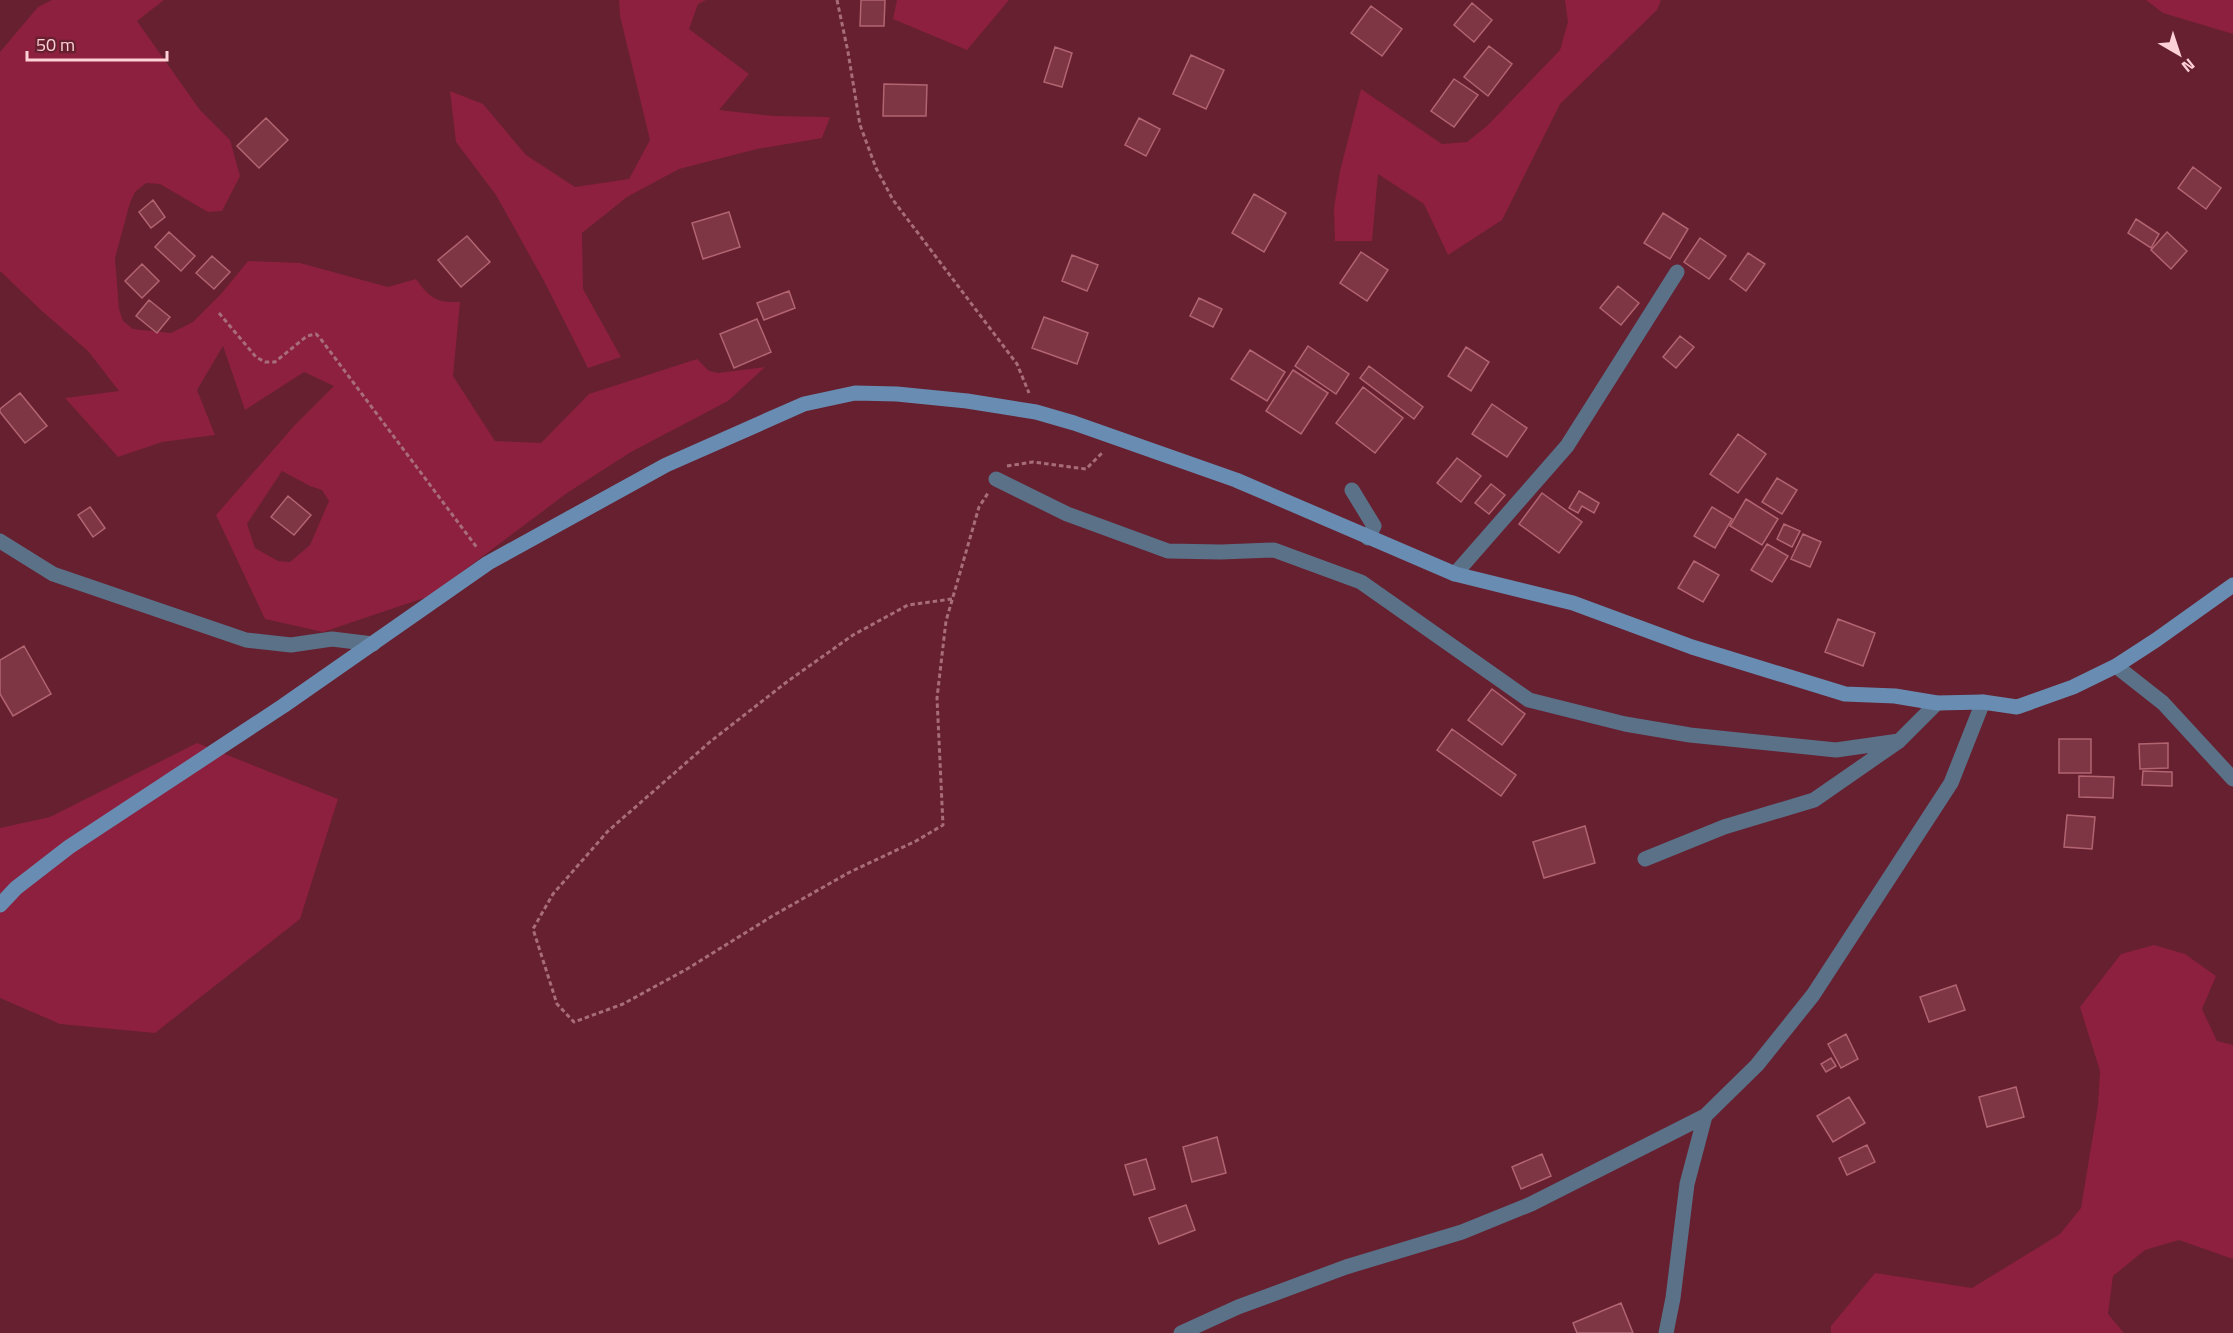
<svg xmlns="http://www.w3.org/2000/svg" width="2233" height="1333" font-family="'Titillium Web',sans-serif">
	<style>
		.green { fill: #8c203e; fill-rule: evenodd }
		.building { fill: #7e3645; stroke: #b26471; stroke-width: 1.5 }
		.lines { fill: none; stroke-linecap: round; stroke-linejoin: round }
		.path { stroke: #a86d79; stroke-width: 3; stroke-dasharray: 4.5 3; stroke-linecap: butt }
		.minor { stroke: #5a7188; stroke-width: 15 }
		.secondary { stroke: #698db2; stroke-width: 15 }
	</style>
	<rect width="100%" height="100%" fill="#662030"/>
	<!-- green -->
	<path class="green" d="M52,0h112l-27,21 63,89 30,30 10,36 -18,35 -14,1 -48,-28 -14,-1 -11,9 -5,11 -15,55 4,51 4,12 10,8 38,4 22,-11 28,-28 27,-33 52,2 88,24 28,-8c14,19 20,24 44,23l-7,74 42,65 46,2 48,-49 108,-35 12,12 9,2 47,-6 -37,34 -97,51 -64,41 -137,103 -107,36 -58,-13 -49,-104 78,-89 40,-40 -30,-14 -59,38 -22,-64 -26,44 18,45 -53,7 -44,15 -53,-59 54,-7 -31,-40 -45,-39 -43,-41v-219l38,-45zM282,471l28,15 12,4 7,11 -19,44 -20,17 -12,-1 -23,-13 -8,-24z
		M619,0h87l-8,4 -9,25 60,45 -30,36 55,6 56,1 -8,21 -65,11 -78,20 -52,28 -45,36 1,56 38,68 -33,11 -44,-87 -48,-86 -40,-53 -6,-51 33,13 43,51 49,32 54,-8 21,-39 -30,-124z
		M897,0h112l-42,50 -74,-31z
		M1565,0h96l-4,10 -97,94 -58,116 -54,35 -24,-51 -46,-30 -6,67h-37l-1,-33 6,-37 21,-82 81,55 25,-2 20,-16 73,-76 8,-28z
		M2146,0h87v34l-70,-21z
		M197,743l141,56 -38,120 -145,114 -95,-9 -60,-26v-170l50,-11z
		M2154,945l31,9 31,22 -14,33 15,32 16,4v214l-54,-19 -34,10 -32,26 -5,38 16,19h-293v-7l44,-53 97,15 88,-54 21,-26 17,-103 2,-34 -20,-64 41,-53z"/>
	<!-- building -->
	<path class="building" d="M861,0h24l-1,26h-24z
		M1472,3l20,17 -18,22 -20,-17z
		M1371,6l31,23 -20,27 -31,-23z
		M1489,46l23,18 -24,32 -24,-19z
		M1055,47l17,6 -10,34 -18,-5z
		M1191,55l33,15 -18,39 -33,-15z
		M1454,79l24,16 -24,32 -23,-16z
		M884,84l43,1 -1,31h-43z
		M266,118l22,22 -29,28 -22,-22z
		M1139,118l21,11 -14,27 -21,-11z
		M2193,167l28,21 -15,21 -28,-21z
		M1254,194l32,19 -22,39 -32,-19z
		M153,200l12,17 -14,11 -12,-16z
		M729,212l11,35 -37,12 -11,-36z
		M1663,213l25,16 -18,30 -26,-16z
		M2136,219l23,15 -8,14 -23,-15z
		M169,232l26,24 -14,15 -26,-24z
		M2167,232l20,19 -16,18 -20,-19z
		M467,236l23,26 -29,25 -23,-27z
		M1700,238l26,18 -17,23 -25,-17z
		M1361,252l27,18 -21,31 -27,-18z
		M1748,253l17,11 -19,27 -16,-12z
		M1072,255l26,10 -11,26 -25,-10z
		M212,256l18,16 -16,17 -18,-16z
		M142,264l17,17 -17,17 -17,-17z
		M1618,286l21,17 -18,22 -21,-17z
		M789,291l6,17 -31,12 -7,-17z
		M1199,298l23,11 -9,18 -23,-11z
		M149,300l21,17 -13,16 -21,-17z
		M1044,317l44,16 -11,31 -45,-16z
		M757,319l14,33 -37,16 -14,-34z
		M1680,336l14,11 -18,21 -13,-11z
		M1308,346l41,28 -13,20 -41,-28z
		M1466,347l23,15 -18,29 -23,-15z
		M1250,350l35,22 -18,29 -36,-22z
		M1369,366l54,41 -9,12 -54,-41z
		M1293,370l35,23 -27,41 -35,-23z
		M1363,387l40,31 -28,35 -39,-30z
		M20,393l27,33 -22,17 -25,-31v-3z
		M1492,404l35,24 -20,29 -35,-23z
		M1738,434l28,20 -28,39 -28,-19z
		M1457,458l24,18 -20,26 -24,-19z
		M1777,478l20,12 -15,24 -20,-12z
		M1491,484l14,11 -16,19 -14,-11z
		M1579,491l20,12 -5,10 -12,-7 -4,7 -9,-5z
		M1542,493l40,29 -23,31 -40,-29z
		M288,496l23,19 -17,20 -23,-18z
		M1746,499l32,20 -16,26 -32,-19z
		M90,507l15,21 -12,9 -15,-22z
		M1712,507l20,12 -17,29 -21,-12z
		M1784,524l16,7 -8,16 -15,-8z
		M1803,534l18,8 -11,25 -19,-8z
		M1767,544l21,12 -16,26 -21,-12z
		M1694,561l25,14 -16,27 -25,-14z
		M1838,619l37,14 -12,33 -38,-14z
		M24,646l27,48 -38,22 -13,-22v-34z
		M1492,689l33,25 -23,31 -34,-25z
		M1452,729l64,46 -15,21 -64,-46z
		M2059,739h32v34h-32z
		M2168,743v25l-28,1 -1,-25z
		M2143,771l29,1v14l-30,-1z
		M2079,776l35,1 -1,21 -34,-1z
		M2067,815l28,2 -3,32 -28,-2z
		M1585,826l10,37 -51,15 -11,-36z
		M1956,985l9,25 -36,12 -9,-25z
		M1846,1034l12,25 -17,9 -13,-24z
		M1831,1058l5,8 -10,6 -5,-8z
		M2016,1087l8,30 -37,10 -8,-30z
		M1849,1097l16,26 -32,19 -16,-26z
		M1217,1137l9,36 -34,9 -9,-35z
		M1867,1145l8,17 -28,13 -8,-17z
		M1542,1154l9,22 -30,13 -9,-22z
		M1146,1159l9,30 -21,6 -9,-30z
		M1186,1205l9,25 -36,14 -10,-26z
		M1621,1303l12,30h-56l-4,-10z"/>
	<g class="lines">
		<!-- path -->
		<path class="path" d="M837,0l11,52 12,73 16,43 17,32 124,164 12,29
			M219,313l37,44 9,5h10l32,-26 9,-2 4,4 158,211
			M1007,466l26,-4 53,7 17,-17
			M952,599l-44,6 -55,30 -65,46 -77,60 -103,90 -55,63 -20,35 24,75 17,18 49,-18 64,-35 87,-54 76,-43 66,-31 27,-16 -6,-127 9,-77 33,-114 9,-14"/>
		<!-- minor -->
		<path class="minor" d="M996,479l71,35 101,37 53,1 53,-2 87,32 168,118 96,24 65,11 146,15 63,-9
			M1352,490l22,36 -6,12
			M0,541l53,33 193,66 45,5 41,-6 41,5
			M1455,574l112,-128 110,-174
			M2116,666l47,37 70,76
			M1645,859l79,-32 90,-27 85,-59 38,-38
			M1181,1333l57,-26 108,-40 116,-35 69,-28 174,-88 52,-51 56,-70 138,-212 32,-81
			M1666,1333l7,-35 14,-114 18,-68"/>
		<!-- secondary -->
		<path class="secondary" d="M0,905l16,-17 53,-41 214,-141 205,-143 178,-98 138,-61 51,-11 42,1 70,7 69,11 38,11 162,57 219,94 118,29 119,44 153,47 50,2 42,7 46,-1 34,5 56,-20 43,-21 40,-26 77,-55"/>
	</g>
	<!-- north arrow -->
	<g transform="translate(2179 54) rotate(141)" stroke="#662030" stroke-width="4.5" paint-order="stroke">
	<path d="M0-4.5L10 22L0 15L-10 22Z" fill="#fed1d7"/>
	<text y="-9" font-size="16" font-weight="bold" text-anchor="middle" fill="#fed1d7">N</text>
	</g>
	<!-- scale -->
	<path d="M27 51v9h140v-9" fill="none" stroke="#fed1d7" stroke-width="3"/>
	<text x="36" y="51" font-size="18" fill="#fed1d7" stroke="#662030" stroke-width="4.5" paint-order="stroke">50 m</text>
</svg>
